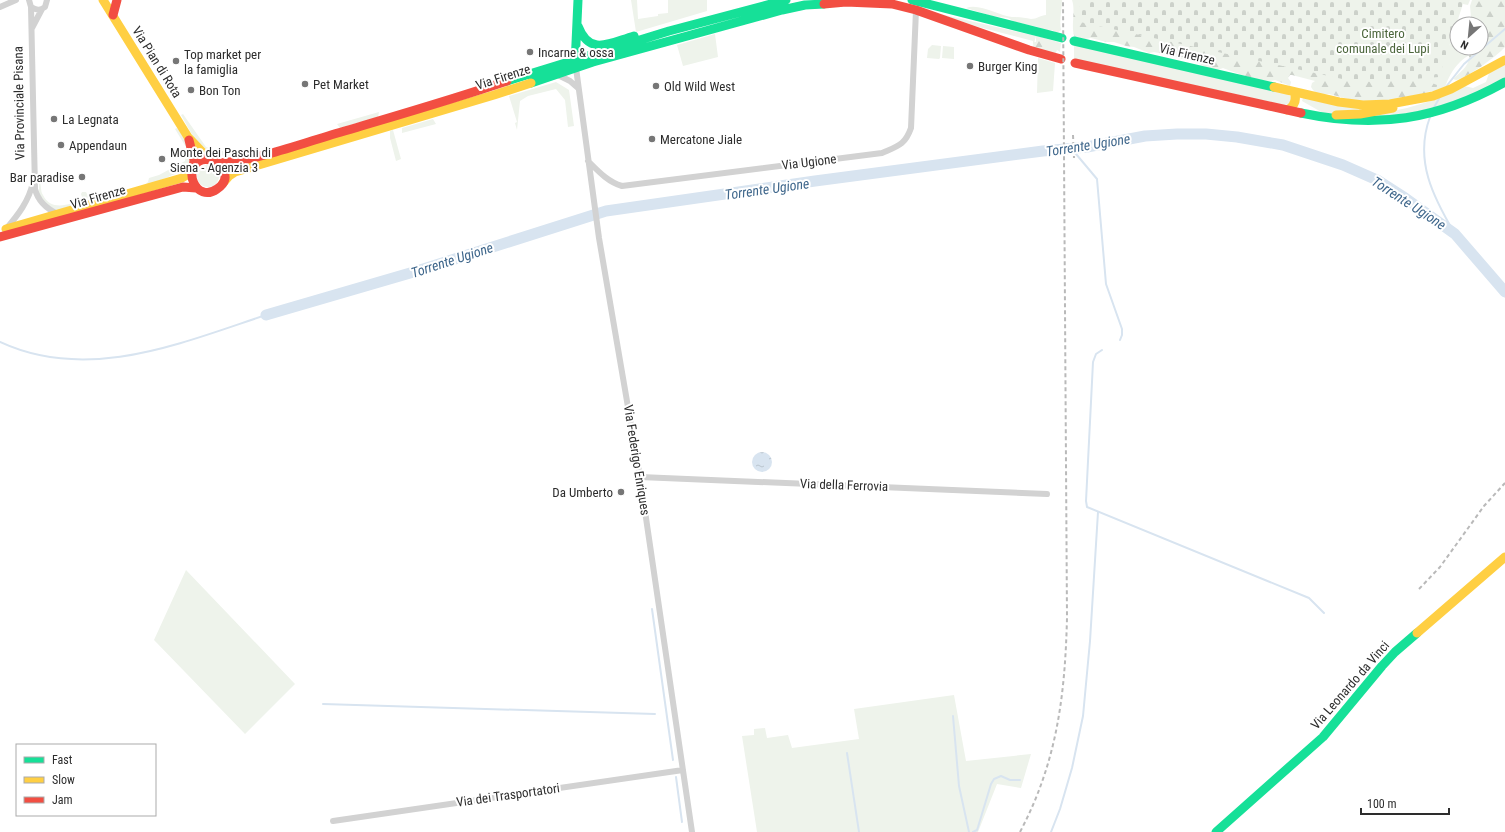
<svg xmlns="http://www.w3.org/2000/svg" width="1505" height="832" font-family="'Roboto Condensed',sans-serif">
	<style>
		.grass { fill: #eef3eb }
		.forest { fill: url(#forest-firs) }
		.cemetery { fill: url(#cemetery-stones) }
		.water { fill: url(#water-ripples) }
		.lines { fill: none; stroke-linecap: round; stroke-linejoin: round }
		.stream { stroke: #d8e4f0; stroke-width: 2 }
		.river { stroke: #d8e4f0; stroke-width: 11 }
		.street { stroke: #d2d2d2; stroke-width: 6 }
		.fast { stroke: #16e098; stroke-width: 9 }
		.slow { stroke: #ffcf43; stroke-width: 9 }
		.jam { stroke: #f24e42; stroke-width: 9 }
		.rail { stroke: #b9b9b9; stroke-width: 2; stroke-dasharray: 4 3; stroke-linecap: butt }
		.poi-dot { fill: #767676; stroke: #fff; stroke-width: 1.5 }
		.labels { text-anchor: middle; dominant-baseline: central; stroke-width: 4; stroke-linejoin: round; paint-order: stroke }
		.park-label { font-size: 13px; fill: #4c663c; stroke: #fff }
		.poi-label { font-size: 13px; fill: #2d2d2d; stroke: #fff; text-anchor: start }
		.street-label { font-size: 13px; fill: #2d2d2d; stroke: #fff }
		.water-label { font-size: 14px; font-style: italic; fill: #3e668b; stroke: #fff }
	</style>
	<defs>
		<pattern id="forest-firs" width="22" height="20" patternUnits="userSpaceOnUse"><rect width="22" height="20" fill="#eef3eb"/><path d="M5 1l3.5 6h-7zM16 11l3.5 6h-7z" fill="#ccd1ca"/></pattern>
		<pattern id="cemetery-stones" width="16" height="16" patternUnits="userSpaceOnUse"><rect width="16" height="16" fill="#eef3eb"/><path d="M2 7V4a2 2 0 0 1 4 0v3zM10 15v-3a2 2 0 0 1 4 0v3z" fill="#ccd1ca"/></pattern>
		<pattern id="water-ripples" width="26" height="14" patternUnits="userSpaceOnUse"><rect width="26" height="14" fill="#d8e4f0"/><path d="M2 4q2-2 4 0t4 0M15 11q2-2 4 0t4 0" fill="none" stroke="#bac4ce"/></pattern>
	</defs>
	<rect width="100%" height="100%" fill="#fff"/>
	<!-- grass -->
	<path class="grass" d="M631,0h6l1,19 20,-3v-2l10,-1v-13h39v11l-71,21z
		M1046,0h16c0,10 -3,20 -1,30l-4,3 -5,-3 -5,1 -9,-4 -23,-5 -7,-4 -16,-2 -26,-8c14,-5 33,8 46,9 7,0 13,1 19,2 6,0 10,-4 15,-4z
		M940,14l96,22 -3,11v-6l-58,-15z
		M715,34l3,23 -35,9 -6,-21z
		M1041,37l20,6 -1,9 -3,-2 -2,5 -13,-5z
		M1454,37l3,4v7h20c-5,6 -12,9 -17,14 -7,7 -12,16 -15,25l-9,4 -6,-12 -1,-5 18,-25z
		M932,45l9,1 -1,12 -1,1 -12,-1 1,-9z
		M1074,45l213,49 4,3v5l-2,2 -5,1 -210,-46z
		M943,46l11,1v12l-12,-1z
		M1038,58l17,5 -2,28 -16,2z
		M1505,63v16l-46,23 -76,17 -24,-3 19,-2 29,-6 27,-8 30,-14 9,2 13,-6 3,-9z
		M556,82l13,8 5,36 -6,1 -3,-27 -9,-11 -28,7 -8,5 -3,29 -2,-7 2,-1 -8,-26z
		M1303,98l68,10 -31,5h-17l-21,-12z
		M379,112l-1,5 -38,11 -3,-4z
		M183,114l23,33 10,4h17v4c-32,4 -38,-16 -52,-40z
		M433,119l3,5 -34,9v-5z
		M177,128c7,8 19,28 10,39 -6,6 -34,16 -43,19l4,-4 1,-4 10,-3 26,-14 1,-14 -11,-18z
		M393,130l8,29 -5,2 -6,-23v-7z
		M197 176a11 11 0 1 1 22 0a11 11 0 1 1-22 0Z
		M39,180c3,5 1,11 4,15 8,17 27,9 40,5l-2,-6 1,-2h4l2,4 -1,5 -29,9c-9,-2 -14,-9 -19,-16z
		M186,570l109,114 -50,50 -91,-94z
		M954,695l12,66 65,-7 -10,34 -24,-4 -19,48h-221l-15,-96 12,-1v-6l11,-1 2,10 21,-3 4,13 67,-9 -5,-30z"/>
	<!-- forest -->
	<path class="forest" d="M1072,0h55l290,78h6l6,-4 3,9 5,2 -1,6 -9,1 -9,5 -54,6 -35,-9h-11l-5,-4 -2,-3 1,-4 3,-2 -23,-6h-2l-2,3 3,4 -1,4 -15,-6c-10,4 -42,-8 -52,-12 -14,6 -22,-6 -34,-9 -3,-1 -7,0 -10,0l-5,-3 -20,-4 -5,1 -15,-6 -8,-1 -12,-4h-8l-15,-4 -6,1 -10,-2c-5,-8 1,-26 -3,-37z
		M1472,0h33v47c-8,9 -38,31 -49,33l-3,-1c6,-6 17,-13 16,-23l8,-8h4v-24h-24v17c-4,-7 -3,-12 -1,-20l8,-1 7,-3 -1,-11z
		M1036,36l5,1 3,3 -2,10 -9,-1 1,-7h2z"/>
	<!-- cemetery -->
	<path class="cemetery" d="M1079,0h391l-2,5 -5,-1 -24,73 -65,5 -27,-2 -267,-58z"/>
	<!-- water -->
	<path class="water" d="M752 462a10 10 0 1 1 20 0a10 10 0 1 1-20 0Z"/>
	<g class="lines">
		<!-- stream -->
		<path class="stream" d="M1445,88l19,-24 41,-35
			M1433,109l7,-12
			M1430,117c-16,43 3,80 25,117
			M1071,148l26,31 9,105 16,45v6l-2,5
			M0,342c88,41 181,1 266,-27
			M1102,350l-6,4 -3,8 -7,139 1,6 222,91 15,15
			M652,609l21,151
			M323,704l332,10
			M953,716l6,70 10,46
			M847,753l12,79
			M676,777l6,45
			M973,832l4,-2 1,-3 13,-43 3,-5 7,-3 9,4h10
			M1051,832l9,-23 12,-41 11,-52 7,-75 8,-129"/>
		<!-- river -->
		<path class="river" d="M266,315l151,-44 189,-60 209,-30 228,-30 44,-4 58,-11 32,-2h29l31,3 46,8 60,20 34,15 28,18 50,36 50,58"/>
		<!-- street -->
		<path class="street" d="M29,0l2,7c5,3 9,4 14,0l2,-7
			M0,7l16,-7
			M31,7l4,182c3,12 12,20 23,25
			M32,28l10,-19
			M576,68l23,170 41,239 52,355
			M556,74l14,7 8,7
			M588,161c10,10 20,21 34,25l260,-33c16,-7 23,-8 29,-25l5,-118
			M6,229c12,-14 23,-28 27,-47
			M640,477l407,17
			M333,821l350,-51"/>
		<!-- fast -->
		<path class="fast" d="M912,0l150,38
			M578,26c12,31 32,17 56,10
			M1074,41l200,46
			M575,65l3,-65
			M507,81l162,-50 117,-31
			M531,83l62,-21 189,-52 23,-5 19,-1
			M1301,113c76,16 136,7 204,-31
			M1216,832l107,-95 59,-71 13,-14 22,-19"/>
		<!-- slow -->
		<path class="slow" d="M103,0l85,137 19,20
			M1274,87l65,15 24,3 27,-1 43,-8 18,-7 54,-29
			M1287,110c8,-4 10,-10 7,-18
			M1336,115l24,-1 33,-6
			M223,183l6,-7 6,-4 259,-77 37,-12
			M6,229l176,-51 10,-6
			M1417,633l88,-76"/>
		<!-- jam -->
		<path class="jam" d="M824,4l22,-2 46,2 24,6 113,40 32,9
			M113,15l4,-15
			M1075,63l226,50
			M189,140l5,20 -1,8
			M207,157c12,6 28,20 10,32 -21,15 -36,-22 -15,-29 3,-1 8,0 12,0
			M219,163c34,-2 75,-17 109,-27 60,-18 120,-35 179,-55
			M0,237l183,-50 13,1"/>
		<!-- rail -->
		<path class="rail" d="M1073,135l1,23
			M1419,589l21,-22 44,-61 21,-23
			M1020,832c37,-70 45,-136 47,-214l-4,-618"/>
	</g>
	<!-- markers -->
	<g class="poi-dot">
		<circle cx="530" cy="52" r="4"/>
		<circle cx="176" cy="61" r="4"/>
		<circle cx="970" cy="66" r="4"/>
		<circle cx="305" cy="84" r="4"/>
		<circle cx="656" cy="86" r="4"/>
		<circle cx="191" cy="90" r="4"/>
		<circle cx="54" cy="119" r="4"/>
		<circle cx="652" cy="139" r="4"/>
		<circle cx="61" cy="145" r="4"/>
		<circle cx="162" cy="159" r="4"/>
		<circle cx="82" cy="177" r="4"/>
		<circle cx="621" cy="492" r="4"/>
	</g>
	<g class="labels">
		<!-- park labels -->
		<g class="park-label">
			<text x="1383" y="33">Cimitero<tspan x="1383" dy="15">comunale dei Lupi</tspan></text>
		</g>
		<!-- poi labels -->
		<g class="poi-label">
			<text x="538" y="52">Incarne &amp; ossa</text>
			<text x="184" y="54">Top market per<tspan x="184" dy="15">la famiglia</tspan></text>
			<text x="978" y="66">Burger King</text>
			<text x="313" y="84">Pet Market</text>
			<text x="664" y="86">Old Wild West</text>
			<text x="199" y="90">Bon Ton</text>
			<text x="62" y="119">La Legnata</text>
			<text x="660" y="139">Mercatone Jiale</text>
			<text x="69" y="145">Appendaun</text>
			<text x="170" y="152">Monte dei Paschi di<tspan x="170" dy="15">Siena - Agenzia 3</tspan></text>
			<text x="74" y="177" text-anchor="end">Bar paradise</text>
			<text x="613" y="492" text-anchor="end">Da Umberto</text>
		</g>
		<!-- street labels -->
		<g class="street-label">
			<text transform="translate(1187 54) rotate(13)">Via Firenze</text>
			<text transform="translate(157 62) rotate(58)">Via Pian di Rota</text>
			<text transform="translate(503 77) rotate(-18)">Via Firenze</text>
			<text transform="translate(19 103) rotate(-91)">Via Provinciale Pisana</text>
			<text transform="translate(809 162) rotate(-7)">Via Ugione</text>
			<text transform="translate(98 197) rotate(-16)">Via Firenze</text>
			<text transform="translate(637 460) rotate(81)">Via Federigo Enriques</text>
			<text transform="translate(844 485) rotate(2)">Via della Ferrovia</text>
			<text transform="translate(1350 685) rotate(-49)">Via Leonardo da Vinci</text>
			<text transform="translate(508 795) rotate(-8)">Via dei Trasportatori</text>
		</g>
		<!-- water labels -->
		<g class="water-label">
			<text transform="translate(1088 145) rotate(-9)">Torrente Ugione</text>
			<text transform="translate(767 189) rotate(-8)">Torrente Ugione</text>
			<text transform="translate(1409 203) rotate(33)">Torrente Ugione</text>
			<text transform="translate(452 260) rotate(-18)">Torrente Ugione</text>
		</g>
	</g>
	<!-- legend -->
	<rect x="16" y="744" width="140" height="72" fill="#ffffff" stroke="#ababab"/>
	<rect x="24" y="757" width="20" height="6" fill="#16e098" stroke="#ababab"/>
	<text x="52" y="764" font-size="12" fill="#2d2d2d">Fast</text>
	<rect x="24" y="777" width="20" height="6" fill="#ffcf43" stroke="#ababab"/>
	<text x="52" y="784" font-size="12" fill="#2d2d2d">Slow</text>
	<rect x="24" y="797" width="20" height="6" fill="#f24e42" stroke="#ababab"/>
	<text x="52" y="804" font-size="12" fill="#2d2d2d">Jam</text>
	<!-- north arrow -->
	<g transform="translate(1469 36) rotate(207)"><circle r="19" fill="#ffffff" stroke="#ababab"/>
	<path d="M0-3L7 15L0 10L-7 15Z" fill="#767676"/>
	<text y="-6" font-size="11" font-weight="bold" text-anchor="middle" fill="#2d2d2d">N</text>
	</g>
	<!-- scale -->
	<path d="M1361 808v6h88v-6" fill="none" stroke="#2d2d2d" stroke-width="2"/>
	<text x="1367" y="808" font-size="12" fill="#2d2d2d" stroke="#ffffff" stroke-width="3" paint-order="stroke">100 m</text>
</svg>
